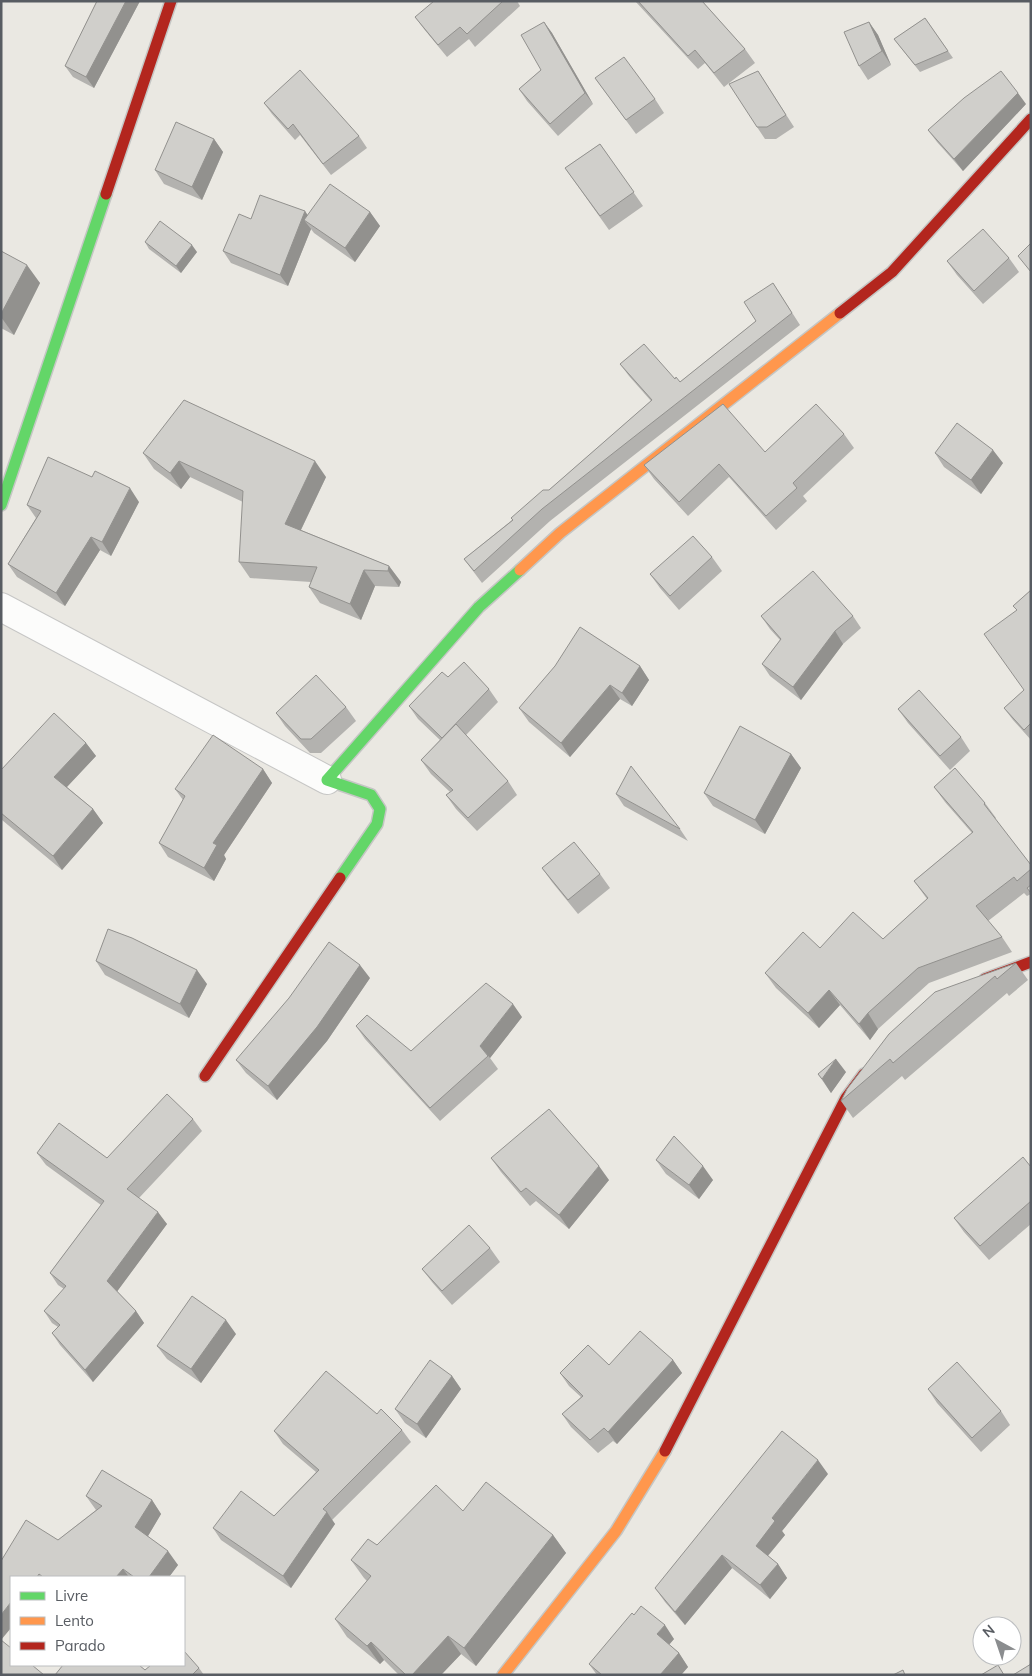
<svg xmlns="http://www.w3.org/2000/svg" width="1032" height="1676" font-family="Mulish,sans-serif">
	<style>
		.lines { fill: none; stroke-linecap: round; stroke-linejoin: round }
		.street-casing { stroke: #c6c6c5; stroke-width: 30 }
		.fast-casing { stroke: #c5c6c4; stroke-width: 14 }
		.slow-casing { stroke: #c5c6c4; stroke-width: 14 }
		.jam-casing { stroke: #c5c6c4; stroke-width: 14 }
		.street { stroke: #fcfcfb; stroke-width: 28 }
		.fast { stroke: #63d668; stroke-width: 11 }
		.slow { stroke: #ff974d; stroke-width: 11 }
		.jam { stroke: #b3261e; stroke-width: 11 }
		.wall { fill: #b3b2af }
		.shaded-wall { fill: #92918e }
		.building { fill: #d0cfcb; stroke: #92918e }
	</style>
	<rect width="100%" height="100%" fill="#eae8e2"/>
	<g class="lines">
		<defs>
			<path id="street" d="M1,607l326,173"/>
			<path id="fast" d="M1,505l105,-311
				M340,878l37,-54 3,-15 -9,-14 -44,-15 152,-173 41,-37"/>
			<path id="slow" d="M520,570l40,-37 280,-220
				M503,1675l113,-144 49,-80"/>
			<path id="jam" d="M106,194l65,-193
				M840,313l52,-41 139,-153
				M985,979l46,-17
				M205,1076l135,-198
				M665,1451l181,-353 18,-24"/>
		</defs>
		<!-- street casing -->
		<use href="#street" class="street-casing"/>
		<!-- fast casing -->
		<use href="#fast" class="fast-casing"/>
		<!-- slow casing -->
		<use href="#slow" class="slow-casing"/>
		<!-- jam casing -->
		<use href="#jam" class="jam-casing"/>
		<!-- street -->
		<use href="#street" class="street"/>
		<!-- fast -->
		<use href="#fast" class="fast"/>
		<!-- slow -->
		<use href="#slow" class="slow"/>
		<!-- jam -->
		<use href="#jam" class="jam"/>
	</g>
	<!-- wall -->
	<path class="wall" d="M97,1h43l-46,87 -21,-11 -8,-11z
		M444,1h73l3,5 -45,41 -6,-8 -22,18 -23,-28 -9,-12z
		M635,1h67l43,48 10,14 -31,24 -19,-24 -7,6z
		M925,18l28,40 -33,14 -26,-33z
		M544,22l8,11 41,71 -35,32 -31,-35 -8,-12 22,-19z
		M869,22l9,13 13,30 -23,15 -9,-14z
		M758,71l36,56 -18,12h-11l-8,-12z
		M595,78l60,21 9,14 -28,21z
		M264,103l95,33 8,12 -36,27 -31,-40 -5,5 -23,-26z
		M1026,104l-63,67 -26,-29 -9,-12z
		M214,139l9,13 -21,48 -38,-16 -9,-14z
		M600,144l43,62 -34,24 -44,-62z
		M370,212l10,14 -25,36 -41,-29 -3,-4 -23,57 -57,-23 -8,-12 28,-32 57,-4z
		M145,242l52,10 -16,21 -32,-24z
		M1,251l39,32 -26,52 -13,-7z
		M1009,258l10,14 -36,32 -26,-29 -10,-14z
		M773,283l27,42 -250,196 -68,62 -18,-24 85,-69 102,-89 -22,-25 -9,-12 55,15 5,3 76,-61z
		M844,434l10,14 -51,48 4,5 -31,29 -47,-53 -41,39 -34,-37 -10,-14 121,-13z
		M143,453l183,24 -25,53 88,36 12,16 -2,5 -24,-1 -14,34 -41,-17 -11,-16 2,-5 -61,-4 -11,-16 4,-60 -53,-25 -9,12 -27,-20z
		M935,453l68,10 -22,31 -37,-27z
		M139,502l-28,54 -11,-6 -35,56 -48,-29 -9,-13 28,-46 -9,-13z
		M712,557l10,14 -43,39 -19,-22 -10,-14z
		M1031,590v150l-18,-20 -9,-12 20,-18 -7,-80 -4,-4z
		M761,616h92l8,12 -18,16 -42,56 -31,-24 -8,-12 18,-24 -10,-11z
		M640,666l9,14 -17,26 -12,-7 -50,58 -41,-35 -10,-14z
		M448,677l41,12 9,13 -32,33 42,46 9,14 -40,36 -21,-22 -10,-14 4,-3 -19,-18 -10,-14 19,-20 -22,-21 -9,-13z
		M346,707l10,14 -35,32h-11l-25,-27 -9,-13z
		M898,709l63,28 9,14 -20,19 -42,-47z
		M86,743l10,13 -29,31 26,22 10,14 -41,47 -60,-50 -1,2v-52z
		M791,754l10,14 -36,66 -52,-28 -9,-13z
		M263,769l9,14 -48,72 2,4 -12,22 -46,-24 -9,-14 24,-43 -8,-11z
		M934,787l51,16 11,15 -1,1 36,46v29l-4,2 -3,-3 -36,28 14,16 10,15 -83,31 -51,46 -8,11 -30,-35 -21,23 -43,-40 -11,-15 55,-25 63,-9 44,-40 -13,-18 58,-48 -27,-31z
		M616,794l64,35 8,12 -64,-35z
		M542,868l58,6 10,14 -32,26 -26,-32z
		M96,961l111,23 -18,34 -84,-43z
		M1016,963l12,17 -19,16 -2,-3 -102,87 -3,-4 -49,42 -12,-17 48,-67z
		M370,978l-43,63 -50,59 -31,-27 -10,-13z
		M522,1017l-32,41 8,11 -58,52 -75,-82 -9,-13 55,25z
		M846,1072l-15,21 -13,-19z
		M193,1119l9,12 -63,67 28,26 -50,67 19,20 8,12 -51,59 -33,-37 -8,-12 6,-6 -6,-4 -8,-12 20,-22 -6,-4 -8,-12 51,-68 -55,-40 -9,-12 70,5z
		M491,1158l118,22 -40,49 -33,-28 -6,5 -29,-34z
		M656,1160l57,20 -14,19 -33,-25z
		M1031,1167v57l-42,36 -25,-28 -10,-14z
		M490,1248l10,14 -48,43 -20,-23 -10,-13z
		M236,1334l-35,49 -34,-24 -10,-13z
		M673,1360l9,13 -65,71 -4,-3 -15,12 -27,-26 -9,-13 19,-17 -12,-11 -9,-13 49,-8z
		M452,1376l9,13 -35,49 -21,-15 -10,-14z
		M928,1389l73,22 9,14 -29,27 -44,-49z
		M377,1414l25,16 9,12 -79,78 3,4 -44,64 -70,-48 -8,-12 61,-12 42,-44 -33,-28 -9,-13z
		M828,1474l-46,57 3,4 -17,21 10,8 9,14 -17,21 -38,-31 -47,57 -20,-23 -10,-14z
		M86,1496l66,4 9,14 -13,22 30,29 -9,12h-158l-10,63v35v-114l57,-21 38,-30z
		M463,1511l90,24 13,18 -90,113 -15,-12 -20,21h-42l-15,-15 -4,4 -33,-27 -12,-18 32,-38 -3,-3 -13,-18 26,-15z
		M634,1615l40,24 -5,6 10,8 9,14 -7,8h-84l-8,-11z
		M199,1668l5,7h-149l90,-5z"/>
	<!-- shaded-wall -->
	<path class="shaded-wall" d="M126,1h14l-46,87 -8,-11z
		M544,22l8,11 41,71 -8,-11z
		M869,22l9,13 13,30 -9,-14z
		M1018,93l8,11 -63,67 -9,-12z
		M214,139l9,13 -21,48 -10,-13z
		M305,211l8,12 -9,-3 7,9 -23,57 -8,-11z
		M370,212l10,14 -25,36 -10,-14z
		M192,245l5,7 -16,21 -5,-7z
		M27,265l13,18 -26,52 -13,-18v-3z
		M993,450l10,13 -22,31 -10,-14z
		M179,461l11,16 -9,12 -11,-16z
		M315,461l11,16 -30,63 -11,-16z
		M130,488l9,14 -28,54 -9,-14z
		M91,537l9,13 -35,56 -9,-13z
		M389,566l12,16 -2,5 -11,-16z
		M364,570l11,16 -14,34 -11,-16z
		M835,631l8,13 -42,56 -8,-13z
		M640,666l9,14 -17,26 -10,-13z
		M610,685l10,14 -50,58 -9,-14z
		M86,743l10,13 -32,34 -10,-13z
		M791,754l10,14 -36,66 -10,-14z
		M263,769l9,14 -48,72 2,4 -12,22 -10,-13 9,-25z
		M93,809l10,14 -41,47 -9,-14z
		M360,965l10,13 -43,63 -50,59 -9,-14z
		M197,970l10,14 -18,34 -9,-14z
		M829,990l11,15 -21,23 -11,-15z
		M513,1004l9,13 -32,41 -10,-12z
		M868,1013l10,16 -8,11 -11,-16z
		M836,1059l10,13 -15,21 -9,-14z
		M599,1166l10,14 -40,49 -10,-14z
		M703,1166l10,14 -14,19 -10,-14z
		M158,1212l9,12 -51,69 -9,-12z
		M136,1311l8,12 -51,59 -8,-12z
		M226,1320l10,14 -35,49 -10,-14z
		M673,1360l9,13 -65,71 -9,-12z
		M452,1376l9,13 -35,49 -9,-14z
		M818,1460l10,14 -46,57 3,4 -20,24 -9,-13 16,-28z
		M152,1500l9,14 -16,27 -10,-14z
		M327,1512l8,12 -44,64 -8,-12z
		M553,1535l13,18 -90,113 -12,-18z
		M168,1551l10,14 -9,12h-20z
		M722,1555l10,13 -47,57 -10,-13z
		M778,1564l9,14 -17,21 -10,-14z
		M123,1569l6,8h-13z
		M11,1602v26l-10,12v-25z
		M665,1625l9,14 -8,9 -9,-14z
		M448,1636l13,18 -20,21h-29z
		M371,1642l13,18 -4,4 -13,-18z
		M679,1653l9,14 -7,8h-21z"/>
	<!-- building -->
	<path class="building" d="M97,1h29l-40,76 -21,-11z
		M434,1h8l1,1 1,-1h59l-36,33 -7,-7 -22,18 -23,-28z
		M638,1h64l43,48 -31,24 -19,-23 -7,6z
		M925,18l23,33 -33,14 -21,-26z
		M544,22l41,71 -35,31 -31,-35 22,-19 -20,-35z
		M869,22l13,29 -23,15 -15,-34z
		M624,57l31,42 -29,21 -31,-42z
		M300,70l59,66 -36,28 -30,-40 -5,5 -24,-26z
		M758,71l28,44 -19,12h-10l-28,-43z
		M1001,71l17,22 -64,66 -26,-29 36,-32z
		M176,122l38,17 -22,48 -37,-17z
		M600,144l34,48 -34,24 -35,-48z
		M330,184l40,28 -25,36 -41,-28z
		M260,195l45,16 -25,64 -57,-24 16,-37 12,5z
		M160,221l32,24 -16,21 -31,-24z
		M983,229l26,29 -35,33 -27,-30z
		M1031,243v29l-13,-16z
		M1,251l26,14 -26,49z
		M773,283l19,30 -250,196 -68,62 -10,-12 49,-39 -2,-2 32,-28h6l103,-90 -32,-36 24,-20 31,35 1,-2 4,5 76,-61 -12,-19z
		M184,400l131,61 -30,63 104,42 -1,5 -24,-1 -14,34 -41,-17 8,-20 -78,-5 4,-71 -64,-30 -9,12 -27,-20z
		M723,404l42,48 51,-48 28,30 -51,49 4,5 -31,28 -47,-52 -40,38 -35,-37z
		M957,423l36,27 -22,30 -36,-27z
		M48,457l44,20 3,-6 35,17 -28,54 -11,-5 -35,56 -48,-29 33,-53 -14,-6z
		M693,536l19,21 -42,39 -20,-22z
		M813,571l40,45 -18,15 -42,56 -31,-23 19,-25 -20,-23z
		M1031,590v133l-7,7 -20,-22 20,-18 -40,-56 33,-24 -4,-4z
		M580,627l60,39 -18,27 -12,-8 -49,58 -42,-35 36,-42z
		M464,662l25,27 -47,49 -33,-32 33,-34 6,5z
		M316,675l30,32 -35,32h-10l-25,-26z
		M919,690l42,47 -21,19 -42,-47z
		M54,713l32,30 -32,34 39,32 -40,47 -52,-43v-43z
		M456,724l52,57 -40,37 -22,-23 7,-5 -32,-30z
		M740,726l51,28 -36,66 -51,-27z
		M213,735l50,34 -50,74 4,2 -13,23 -45,-25 26,-47 -10,-7z
		M631,766l49,63 -64,-35z
		M955,768l30,35 -1,1 47,61v4l-14,12 -3,-4 -38,29 26,31 -84,31 -50,45 -9,11 -30,-34 -21,23 -43,-40 38,-41 17,16 33,-36 30,27 45,-41 -14,-17 59,-49 -39,-45z
		M574,842l26,32 -32,26 -26,-32z
		M1031,885v8l-4,-5z
		M108,929l24,9 65,32 -17,34 -84,-43z
		M329,942l31,23 -43,62 -49,59 -32,-26 53,-62z
		M1016,963l-19,16 -2,-3 -102,87 -3,-4 -49,42 6,-12 42,-55 46,-42z
		M486,983l27,21 -33,42 8,10 -58,52 -74,-82 11,-11 44,36z
		M836,1059l-14,20 -4,-5z
		M167,1094l26,25 -66,70 31,23 -51,69 29,30 -51,59 -33,-37 8,-8 -16,-14 22,-25 -16,-13 54,-72 -67,-48 22,-30 48,35z
		M549,1109l50,57 -40,49 -33,-27 -5,4 -30,-34z
		M674,1136l29,30 -14,19 -33,-25z
		M1023,1157l8,10v34l-51,45 -26,-28z
		M469,1225l21,23 -48,43 -20,-22z
		M192,1296l34,24 -35,49 -34,-23z
		M640,1331l33,29 -65,72 -4,-4 -14,12 -28,-26 21,-18 -23,-23 28,-28 21,20z
		M430,1360l22,16 -35,48 -22,-15z
		M957,1362l44,49 -29,27 -44,-49z
		M326,1371l51,43 4,-5 21,21 -79,79 4,3 -44,64 -70,-48 28,-37 33,25 45,-46 -45,-39z
		M782,1431l36,29 -46,58 3,3 -19,25 22,18 -18,21 -38,-30 -47,57 -20,-24z
		M102,1470l50,30 -17,27 33,24 -19,26h-15l-11,-8 -7,8h-73l-4,-3 -2,3h-26v25l-10,13v-54l25,-41 32,20 44,-34 -16,-10z
		M486,1482l67,53 -89,113 -16,-12 -36,39h-6l-35,-33 -4,4 -32,-27 36,-43 -20,-16 17,-21 9,6 59,-60 27,26z
		M641,1606l24,19 -8,9 22,19 -19,22h-58l-13,-11 43,-51 2,2z
		M1,1640l10,8v17h21l12,10h-43z
		M184,1651l15,17 -7,7h-137l8,-10h76l6,5 6,-5h33z
		M1031,1664v11h-18z
		M998,1665l6,10h-23z
		M903,1670l2,5h-12z"/>
	<!-- border -->
	<rect width="1032" height="1676" fill="none" stroke="#585c62" stroke-width="5"/>
	<!-- legend -->
	<rect x="10" y="1576" width="175" height="90" fill="#ffffff" stroke="#bcbec0"/>
	<rect x="20" y="1592" width="25" height="8" fill="#63d668" stroke="#bcbec0"/>
	<text x="55" y="1601" font-size="15" fill="#585c62">Livre</text>
	<rect x="20" y="1617" width="25" height="8" fill="#ff974d" stroke="#bcbec0"/>
	<text x="55" y="1626" font-size="15" fill="#585c62">Lento</text>
	<rect x="20" y="1642" width="25" height="8" fill="#b3261e" stroke="#bcbec0"/>
	<text x="55" y="1651" font-size="15" fill="#585c62">Parado</text>
	<!-- north arrow -->
	<g transform="translate(997 1641) rotate(320)"><circle r="24" fill="#ffffff" stroke="#bcbec0"/>
	<path d="M0-4L9 19L0 12L-9 19Z" fill="#8b8d8f"/>
	<text y="-8" font-size="14" font-weight="bold" text-anchor="middle" fill="#585c62">N</text>
	</g>
</svg>
